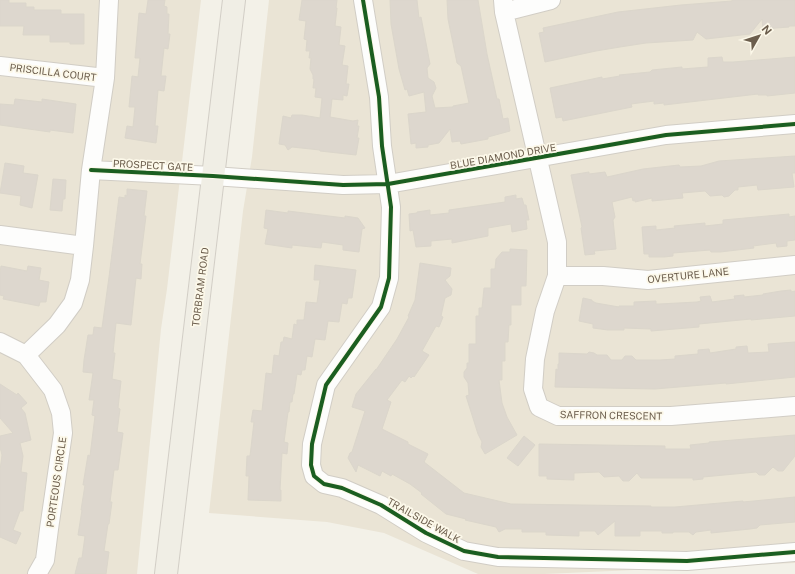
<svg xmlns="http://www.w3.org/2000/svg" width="795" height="574" font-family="'Public Sans',sans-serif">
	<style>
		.residential { fill: #eae4d5 }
		.building { fill: #ddd7ce; stroke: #dbd6cb }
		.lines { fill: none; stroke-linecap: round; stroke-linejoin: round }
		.minor-casing { stroke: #d1cdc5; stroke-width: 20 }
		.major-casing { stroke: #d2cec6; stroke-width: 24 }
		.minor { stroke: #fdfdfc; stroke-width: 18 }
		.major { stroke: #f0eee5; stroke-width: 22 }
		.cycleway-casing { stroke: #fcf8e9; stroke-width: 6 }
		.cycleway { stroke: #1b5e20; stroke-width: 4 }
		.labels { text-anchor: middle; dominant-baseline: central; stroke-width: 3.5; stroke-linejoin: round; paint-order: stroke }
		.street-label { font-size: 10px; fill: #6c5e4d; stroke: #fcf8e9 }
	</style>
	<rect width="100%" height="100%" fill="#f3f1e8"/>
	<!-- residential -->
	<path class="residential" d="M0,0h201l-34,289 -6,40 -24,245h-137z
		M269,0h526v563l-251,11h-66l-94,-41 -57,-11 -118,-9 34,-302 9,-54z"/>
	<!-- building -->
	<path class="building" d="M0,0h9v3h17v4h8v3h27v4h23v30h-14v-2h-20v-7h-27l1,-9h-24z
		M148,0h17l-1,6 3,1v7h2l-1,20h2l-2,15 -4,-1 -3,28h5l-2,15 -6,-1 -3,36h3l-2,17 -31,-5 2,-12 6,1 2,-20h-6l3,-31 6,1 2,-19h-5l4,-45 7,1z
		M302,0h35l-1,8h1l-2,18 6,1 -2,18 6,1 -3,19 6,1 -2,18h3l-2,12 -4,-1v5l-11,-1 -2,18 23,4 5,-1 -1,6h2l-2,12h2l-3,17 -36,-4v-1l-28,-3 -4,3 -3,-5 -6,-1 4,-28 8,2 1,-3h10l18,3 2,-20 -7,-1 1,-9h-3l1,-9h-1v-4l-3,-6 1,-11h-2l1,-7h-4l1,-11 -3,-1 2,-18 -7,-1z
		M390,0h27l2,18 2,-1 9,47 -3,4 1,10 6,4 2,6 -4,8 3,12 18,-1v-1l16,-3 -8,-37 -4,-3 -2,-10 -7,-34 -1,-19h31l9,54 10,45h2l4,20 5,-1 2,13 -22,6v2l-27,5 -1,-3 -8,1 -2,-13 -11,14 -11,2v2l-12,1v-5l-5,1 -3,-30 18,-2 -2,-20 -15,4 -2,-7 -2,1 -6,-21 -8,-45z
		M732,0h63v26h-6v1l-26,2 -1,-10 -12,15 -44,5 -9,-7 -4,8 -47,3 -26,4 -24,4 -51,11 -6,-29 5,-1 -1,-4 75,-16 63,-7 51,-4z
		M722,57l1,5h10l62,-5v36l-28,3v-1h-9v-1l-94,11v-2l-10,1v-3l-23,3 1,3 -69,14 -1,-4 -6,1 -6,-30 52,-11v2l18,-3 -1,-1 31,-3 2,-2 30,-3v2l26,-2v-9z
		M15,99l27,3v-3l34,5 -3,29 -23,-3v2l-50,-7v-21l14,1z
		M795,156v17h-3l2,14 -36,3 -1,-5 -19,2v3h-3l-6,6 -5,1 -2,-2 -12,1 -5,-5 -23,2 1,5 -31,3v-3l-17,4v-2l-2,1 -1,-4 -20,5 3,15 -2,3 3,29 -22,2 1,3 -10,1 -4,-27 1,-1 -11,-52 18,-3v2l16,-2 2,5 36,-8 36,-4 1,2 21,-1 18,-5z
		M5,163l19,3 -1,7 15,2 -6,33 -12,-3 1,-9 -21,-3z
		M53,179l13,1 -1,19h-2l-1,12 -12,-1z
		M127,189l20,2 -3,25h2l-6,48h2l-1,15 -5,-1 -5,47 -15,-2 -3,30h2l-3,26 9,2 -3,27 2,1 -3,23 6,1 -5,37h-4l-4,32h2l-3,22h-1l-4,27 5,1 -3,22h-31l4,-16h3l3,-22 -7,-1 4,-25h-1l4,-25h-2l5,-30 2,1 5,-40 -3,-1 2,-15h-5l4,-27 -10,-1 1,-12 4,-25h5l1,-8 8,1 7,-51 10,-80 6,1v-3l2,1z
		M516,195v4l6,-1 2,7h2l3,15h-3l1,9 -15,3 -1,-8 -23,4v8l-36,7v-4l-21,2v5l-15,1 -3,-17 -3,1 -1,-17 8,-1v-1l13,-2v5l19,-2v-3l56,-8v-5z
		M266,210l22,3v-2l57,7v-2l13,2 7,10 -3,1 -3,23 -16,-2v-5l-21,-3 -1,6 -29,-3v3l-27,-4 3,-15 -4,-1z
		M789,214v3l6,-1v24l-8,1v5l-10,1 -1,-4 -23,3 1,2 -34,4h-9l-1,-2 -37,3v3l-9,1h-15v-3h-5l-2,-27 14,-1v4l19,-2 -1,-2 31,-3v3l18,-2v-4z
		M510,249l17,1 -1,36h-5v19h-10v20h-2l-1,17h-3v19h-3v19h-3l3,23 5,14 10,18 -32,19 -4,-7 1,-5 -4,-8 -12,-38 3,-1 -1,-12 -4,-6v-5l3,-4v-5h2v-19h7v-28h3v-8h3l2,-20h7v-19h4l1,-10 6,-7h8z
		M420,263l31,5 -1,8 -5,4 7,9 -1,6 -6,3 -4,18 2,1 -4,10 -3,-1 -14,25 7,4 -15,22 -1,-1 -2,2 -2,-2 -4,6 -3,-2 -15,20 4,2 -9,27 26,13v2l20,10 -4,8 40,31 47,11 140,2v1h24l68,-6v1l52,-5v25l-35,3 -3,3 -7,1 -39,4v-3l-15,2 -3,3 -4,-3h-16v1h-11v-2h-22v5h-25v-15l-17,14 -3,-4h-16v5l-33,-1v-3h-24v-3h-17l-6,3 -3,-5 -31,-7 1,-1 -20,-5 -25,-20 1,-1 -12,-9 -18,-10 -1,2 -9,-5 -2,5 -22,-11 -2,7 -8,-14 2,-5 2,-1 13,-41 -13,-4 4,-13 20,-25v1l21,-31 12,-22 -1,-1 7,-16z
		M315,265l41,5 -4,28h-4l-1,6 -5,-1 -3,19 -11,-1 -3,19 -10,-1 -3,18 -5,-1 -2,14h-3l-1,5 -4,-1 -3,20h-1l-1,8h-2l-1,10h-1l-4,30 4,1 -1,11 -5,-1 -2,37h1v11l-33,-1 1,-24h-3l1,-20h3l4,-34h-3l2,-12 9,1 4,-38 6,1 2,-19 5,1 2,-14h2l1,-5 8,2 2,-15 3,1v-5h7l2,-18 11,1 3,-23h-6z
		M1,266l26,5 1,-5 13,2 -2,12 10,2 -3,20h-6l-1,4 -36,-7 1,-3 -4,-1v-23z
		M791,290v2l4,-1v25l-44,4v-1l-52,5v3l-48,4v-2l-27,-1v2h-16l-15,-2v-4l-14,-3 4,-23 9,2v1l4,2 23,4v-1h15v-4l22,-1v3h3l38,-2 4,-1 -1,-4 10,-1 2,6 23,-3 -1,-3 10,-1v2l19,-2v-1l18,-3z
		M795,342v35l-69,7v-1l-71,6 -100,-2 1,-18 2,1v-6h1v-11l28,1 2,-2 5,1 3,2h10l4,5h11l3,-4h7l4,4h24l15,-1v-3l23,-2v-4l11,-1 1,4 26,-4v-2l11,-1 1,7 21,-1 -1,-8z
		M0,384l17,11 1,-2 9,10 -6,5 4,5 6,27 -11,3 3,13 -2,16 6,1 -4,38h-3l-7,19 8,3 -5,11 -16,-7v-67l2,-15 -2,-8v-11l13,-3 -13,-15z
		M795,435v21l-12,15h-5l-5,-4 -8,8h-6l-3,-3 -53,5v2l-10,1v-2h-52l-4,-5 -8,8h-6l-4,-5 -15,1 -5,-5 -25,1v7l-27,-1v-3h-8v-32l126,2v3h26l-1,-4 19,-2v-1z
		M524,436l11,9 -17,21 -11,-8z"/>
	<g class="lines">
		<defs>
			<path id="minor" d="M363,0l16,97 3,49 9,61 -2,71 -8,29 -55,78 -14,59 -1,21 3,11 10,8 18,4 39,17 45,28 38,18 34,6 189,4 108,-9
				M503,0l1,12 53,230v34l-12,35 -10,48 -2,30 6,18 19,9h113l124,-10
				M504,12l47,-12
				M0,66l105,12
				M91,170l122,6 130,9 45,-1 278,-49 129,-11
				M0,235l84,11
				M557,276h46l45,4 147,-15
				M0,342l26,13 27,35 8,23 2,20 -14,96 -4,31 -8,14
				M26,355l31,-30 16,-22 7,-23 4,-34 7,-76 14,-92 4,-78"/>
			<path id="major" d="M166,574l68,-574"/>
		</defs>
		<!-- minor casing -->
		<use href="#minor" class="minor-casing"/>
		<!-- major casing -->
		<use href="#major" class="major-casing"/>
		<!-- minor -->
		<use href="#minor" class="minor"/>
		<!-- major -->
		<use href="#major" class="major"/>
		<defs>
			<path id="cycleway" d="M363,0l16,97 3,49 9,61 -2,71 -8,29 -55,78 -14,59 -1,21 3,11 10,8 18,4 39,17 45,28 38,18 34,6 189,4 108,-9
				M91,170l122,6 130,9 45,-1 278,-49 129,-11"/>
		</defs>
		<!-- cycleway casing -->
		<use href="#cycleway" class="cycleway-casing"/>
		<!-- cycleway -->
		<use href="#cycleway" class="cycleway"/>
	</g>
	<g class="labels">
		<!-- street labels -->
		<g class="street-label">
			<text transform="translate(53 72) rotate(7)">PRISCILLA COURT</text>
			<text transform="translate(503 156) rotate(-10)">BLUE DIAMOND DRIVE</text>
			<text transform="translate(153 165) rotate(3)">PROSPECT GATE</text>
			<text transform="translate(688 275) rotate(-6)">OVERTURE LANE</text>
			<text transform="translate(200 287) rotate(-83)">TORBRAM ROAD</text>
			<text transform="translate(611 415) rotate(1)">SAFFRON CRESCENT</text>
			<text transform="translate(56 482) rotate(-82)">PORTEOUS CIRCLE</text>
			<text transform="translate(424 520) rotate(29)">TRAILSIDE WALK</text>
		</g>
	</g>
	<!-- north arrow -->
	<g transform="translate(759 36) rotate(51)" stroke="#fcf8e9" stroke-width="3" paint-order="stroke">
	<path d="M0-3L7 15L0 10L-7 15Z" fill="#6c5e4d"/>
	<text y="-6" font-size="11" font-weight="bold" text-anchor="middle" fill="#6c5e4d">N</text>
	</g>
</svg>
